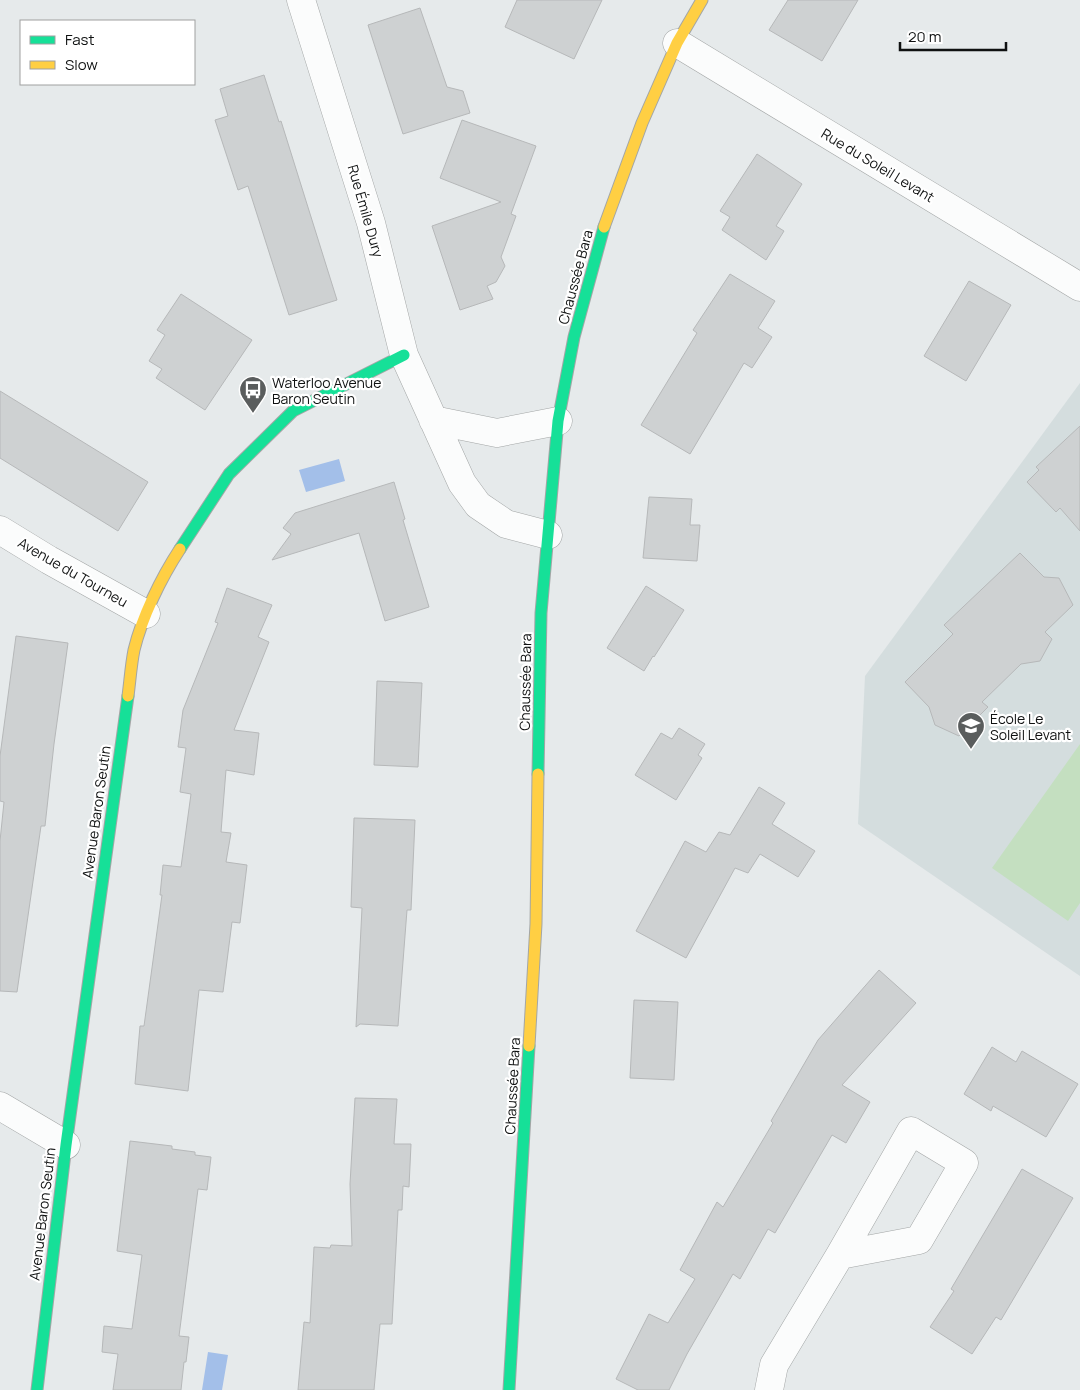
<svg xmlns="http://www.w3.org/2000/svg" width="1080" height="1390" font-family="Manrope,sans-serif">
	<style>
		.built { fill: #d4ddde }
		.green { fill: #c4dfc0 }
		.water { fill: #a3bfe9 }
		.building { fill: #ced1d2; stroke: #b6b8b9 }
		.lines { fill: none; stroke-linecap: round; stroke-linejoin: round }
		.street-casing { stroke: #a3a6a6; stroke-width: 29 }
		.fast-casing { stroke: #a3a6a6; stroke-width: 13 }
		.slow-casing { stroke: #a3a6a6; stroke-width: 13 }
		.street { stroke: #fbfcfc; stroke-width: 28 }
		.fast { stroke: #16e098; stroke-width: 11 }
		.slow { stroke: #ffcf43; stroke-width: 11 }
		.labels { text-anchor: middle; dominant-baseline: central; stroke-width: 4.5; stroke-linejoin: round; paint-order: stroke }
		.street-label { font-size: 14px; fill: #0f1111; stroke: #fff }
		.poi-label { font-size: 14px; fill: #0f1111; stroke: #fff; text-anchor: start }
	</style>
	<rect width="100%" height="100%" fill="#e6eaeb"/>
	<!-- built -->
	<path class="built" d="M1080,383v593l-222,-152 7,-148z"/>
	<!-- green -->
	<path class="green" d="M1080,744v159l-12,18 -76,-53z"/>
	<!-- water -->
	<path class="water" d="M339,459l6,22 -39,11 -7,-22z
		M208,1352l20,3 -6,35h-20z"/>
	<!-- building -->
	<path class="building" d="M517,0h85l-28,59 -69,-32z
		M788,0h70l-36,61 -53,-31z
		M420,8l27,79 16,4 7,22 -67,21 -35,-109z
		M264,75l15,47 2,-1 56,179 -48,15 -41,-129 -10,4 -23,-70 13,-4 -8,-27z
		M462,120l74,26 -25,68 5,2 -15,41 4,9 -9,16 -9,4 6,13 -33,11 -28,-84 69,-24 -61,-24z
		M757,154l45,30 -26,42 8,5 -18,29 -44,-30 8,-13 -10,-6z
		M730,274l45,27 -17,27 14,9 -20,31 -8,-5 -54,91 -49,-29 56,-92 -4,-3z
		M969,281l42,24 -45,76 -42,-25z
		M181,294l71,46 -47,70 -49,-32 6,-9 -13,-8 16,-26 -8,-5z
		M0,391l148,91 -30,49 -118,-73z
		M1080,426v105l-20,-23 -4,4 -29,-30 12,-12 -3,-3z
		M394,482l11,37 -2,1 26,87 -44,14 -26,-88 -87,27 19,-26 -8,-6 12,-15z
		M649,497l43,2 -2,26h10l-3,36 -54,-3z
		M1020,553l24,24 15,1 14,27 -28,27 7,7 -12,22 -19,3 -39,38 6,5 -29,29 -24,-11 -6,-18 -24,-25 48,-48 -9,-9z
		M646,586l38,24 -30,47 -1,-1 -9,15 -37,-23z
		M227,588l45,17 -14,32 11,5 -35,88 25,3 -5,42 -28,-5 -5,62 10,1 -5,29 21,3 -7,58 -8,-1 -9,70 -24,-2 -11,101 -53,-7 5,-58h4l18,-131h-2l3,-30 18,2 10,-73 -11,-2 6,-44 -8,-1 5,-37 35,-87 -3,-1z
		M16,636l52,7 -14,101 -9,82h-4l-24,166 -17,-1v-150l4,-39 -4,-1v-45z
		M377,681l45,2 -4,84 -44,-2z
		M679,728l26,16 -7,11 4,3 -26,42 -41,-25 26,-42 11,6z
		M759,787l26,16 -13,21 43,27 -17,26 -38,-23 -12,19 -13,-5 -49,90 -50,-27 49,-90 21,11 13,-20 11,3z
		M354,818l61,2 -4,90h-4l-9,116 -38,-2 -4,3 6,-119 -11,-1z
		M879,970l37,33 -74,82 28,17 -24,41 -14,-8 -57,98 -7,-4 -28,50 -7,-5 -46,80 -18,36h-31l-22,-11 33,-65 19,9 27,-44 -15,-9 37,-68 6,5 50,-84 -2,-2 47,-81z
		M634,1000l44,2 -4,78 -44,-2z
		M992,1047l24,15 6,-11 56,33 -32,53 -53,-31 -2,5 -27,-17z
		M355,1098l42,1 -3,45h17l-2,43 -6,-1 -1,24h-4l-6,114h-12l-6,66h-76l6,-68 6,1 4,-76 16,1 1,-3 21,1 -2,-62z
		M130,1141l42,5v3l23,3v3l16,2 -4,33 -9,-1 -19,147 10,1 -3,25h-2l-3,28h-68l5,-36 -16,-2 2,-26 28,3 10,-74 -25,-4z
		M1022,1169l51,29 -72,122 -5,-3 -24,37 -42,-27 24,-36 -3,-2z"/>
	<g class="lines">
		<defs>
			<path id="street" d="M301,0l70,223 33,132 58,128 16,22 28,19 42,11
				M677,43l403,244
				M433,420l64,13 61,-12
				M0,530l49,30 97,54
				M0,1106l66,39
				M769,1390l5,-25 66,-110 71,-124 53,32 -45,77 -79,15"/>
			<path id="fast" d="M180,549l49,-75 64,-63 111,-56
				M538,774l3,-161 17,-192 16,-84 30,-110
				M37,1390l29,-245 62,-449
				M509,1390l20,-344"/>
			<path id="slow" d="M604,227l38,-104 35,-80 25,-43
				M128,696c2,-15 3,-31 6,-46 8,-33 27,-72 46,-101
				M529,1046l7,-122 2,-150"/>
		</defs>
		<!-- street casing -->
		<use href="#street" class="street-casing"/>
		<!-- fast casing -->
		<use href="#fast" class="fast-casing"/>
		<!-- slow casing -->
		<use href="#slow" class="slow-casing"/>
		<!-- street -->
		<use href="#street" class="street"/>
		<!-- fast -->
		<use href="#fast" class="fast"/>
		<!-- slow -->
		<use href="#slow" class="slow"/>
	</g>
	<!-- icons -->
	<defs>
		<symbol id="bus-pin" viewBox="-11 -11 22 30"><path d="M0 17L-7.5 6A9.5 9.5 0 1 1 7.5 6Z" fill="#5a5d5d" stroke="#fff"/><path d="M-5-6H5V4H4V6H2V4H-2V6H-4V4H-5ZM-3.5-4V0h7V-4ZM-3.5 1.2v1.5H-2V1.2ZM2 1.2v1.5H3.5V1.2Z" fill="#fff"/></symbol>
		<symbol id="school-pin" viewBox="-11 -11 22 30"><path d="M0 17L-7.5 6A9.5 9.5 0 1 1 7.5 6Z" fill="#5a5d5d" stroke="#fff"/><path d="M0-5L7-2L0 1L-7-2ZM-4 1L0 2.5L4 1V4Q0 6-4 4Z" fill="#fff"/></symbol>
	</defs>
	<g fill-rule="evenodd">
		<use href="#bus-pin" x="237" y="374" width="32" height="43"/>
		<use href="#school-pin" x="955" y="710" width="32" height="43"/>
	</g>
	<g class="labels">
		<!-- street labels -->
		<g class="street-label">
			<text transform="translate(878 165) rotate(31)">Rue du Soleil Levant</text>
			<text transform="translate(366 211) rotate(74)">Rue Émile Dury</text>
			<text transform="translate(575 277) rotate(-75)">Chaussée Bara</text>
			<text transform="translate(73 572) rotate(30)">Avenue du Tourneu</text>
			<text transform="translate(525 682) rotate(-89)">Chaussée Bara</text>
			<text transform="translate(96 812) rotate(-82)">Avenue Baron Seutin</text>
			<text transform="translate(512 1086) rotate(-87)">Chaussée Bara</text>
			<text transform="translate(42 1214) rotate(-83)">Avenue Baron Seutin</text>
		</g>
		<!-- poi labels -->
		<g class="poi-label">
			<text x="272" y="382">Waterloo Avenue<tspan x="272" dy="16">Baron Seutin</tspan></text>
			<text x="990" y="718">École Le<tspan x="990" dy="16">Soleil Levant</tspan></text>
		</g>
	</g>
	<!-- legend -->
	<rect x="20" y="20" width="175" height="65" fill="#ffffff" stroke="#9fa0a0"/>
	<rect x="30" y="36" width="25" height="8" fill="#16e098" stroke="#9fa0a0"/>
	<text x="65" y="45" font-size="15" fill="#0f1111">Fast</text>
	<rect x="30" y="61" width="25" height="8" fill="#ffcf43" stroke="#9fa0a0"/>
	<text x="65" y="70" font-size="15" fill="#0f1111">Slow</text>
	<!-- scale -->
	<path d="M900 42v8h106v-8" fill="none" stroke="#0f1111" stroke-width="2.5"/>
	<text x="908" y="42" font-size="15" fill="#0f1111" stroke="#ffffff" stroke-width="4" paint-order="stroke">20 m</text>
</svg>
